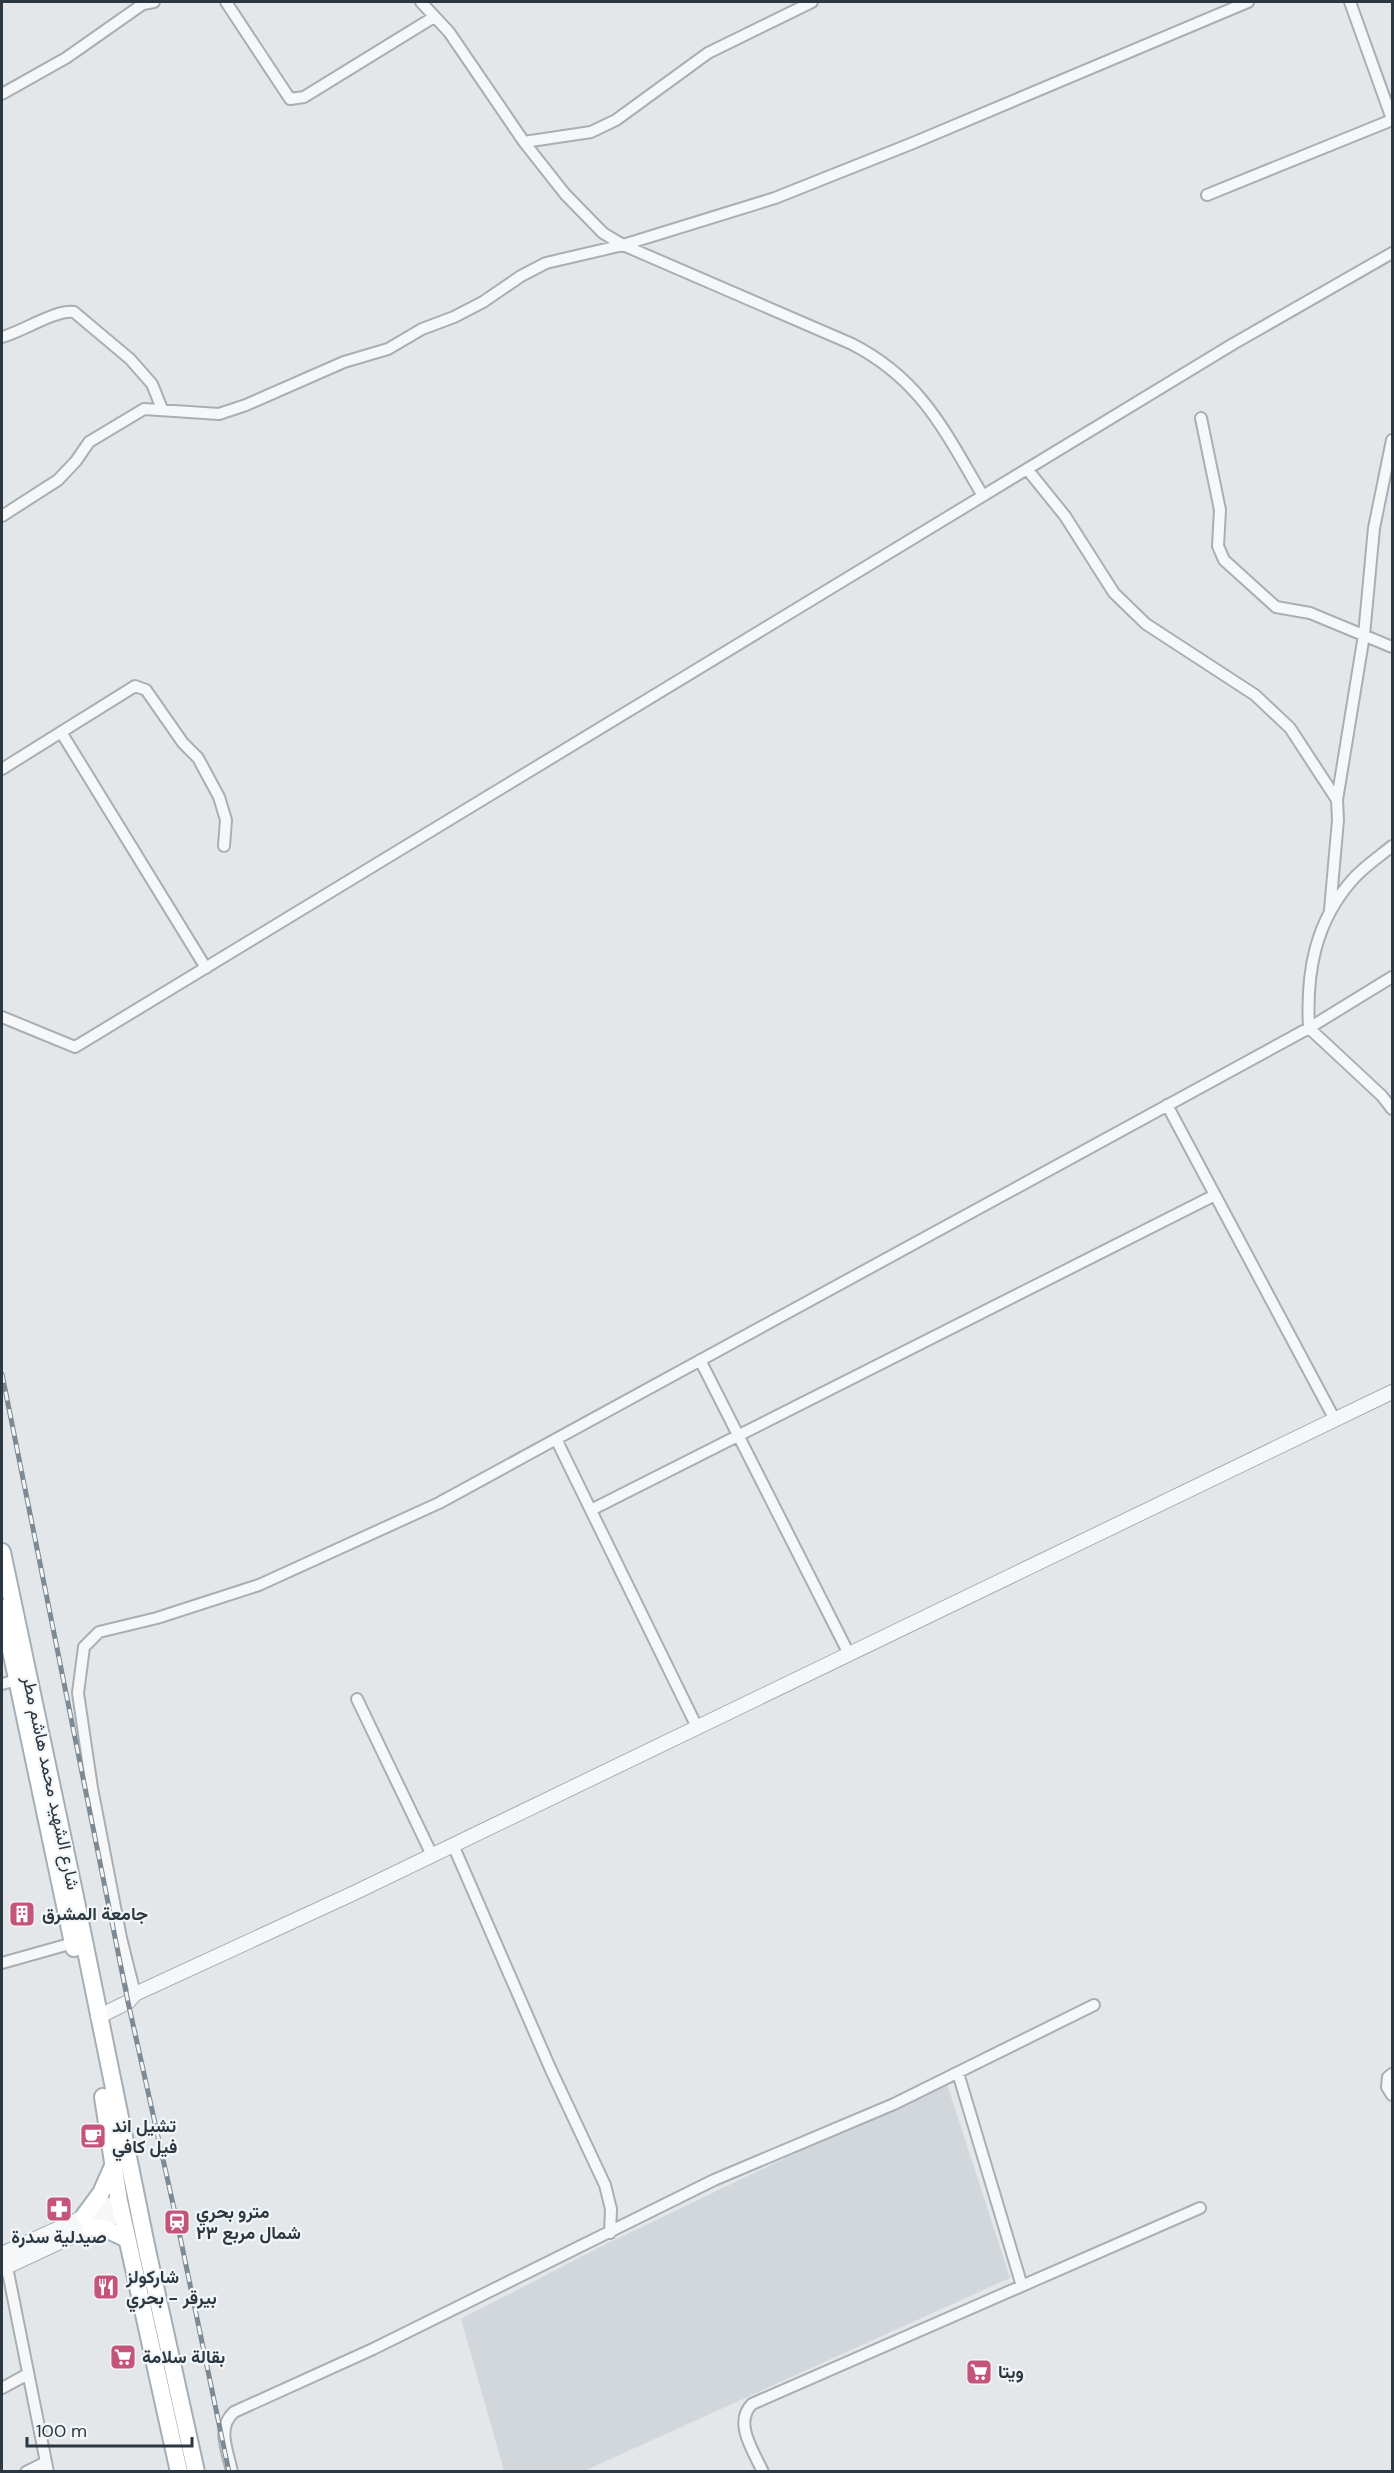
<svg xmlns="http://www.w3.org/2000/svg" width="1394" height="2473" font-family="'DM Sans',Vazirmatn,sans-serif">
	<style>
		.built { fill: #d2d7dc }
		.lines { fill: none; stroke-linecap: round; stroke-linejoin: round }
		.minor-casing { stroke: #a8afb4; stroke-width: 14 }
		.tertiary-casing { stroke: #a8afb4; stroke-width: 16 }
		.primary-casing { stroke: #a4aeb5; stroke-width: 20 }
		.minor { stroke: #f6f7f9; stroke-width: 10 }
		.tertiary { stroke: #f6f7f9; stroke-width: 14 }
		.primary { stroke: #fff; stroke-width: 16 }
		.rail-casing { stroke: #7e8a93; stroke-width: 5 }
		.rail { stroke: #f3f6f8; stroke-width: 3; stroke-dasharray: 9; stroke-linecap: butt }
		.labels { text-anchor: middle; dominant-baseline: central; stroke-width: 4.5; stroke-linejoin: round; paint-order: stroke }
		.street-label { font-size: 18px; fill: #2c3841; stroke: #f3f6f8 }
		.poi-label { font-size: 18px; font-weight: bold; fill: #2c3841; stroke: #f3f6f8; text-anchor: start }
	</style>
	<rect width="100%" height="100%" fill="#e3e7ea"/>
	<!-- built -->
	<path class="built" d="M946,2081l64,197 -426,193h-80l-43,-152 139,-72z"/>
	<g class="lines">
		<defs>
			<path id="minor" d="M226,2l64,97 14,-2 130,-80
				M421,2l28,30 75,110 41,52 38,39 20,12 229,99c70,36 93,88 131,152
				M1350,2l42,117
				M2,94l64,-36 77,-54 11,-2
				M524,142l67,-10 25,-12 92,-67 104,-51
				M1207,195l185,-75
				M2,337c22,-6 52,-27 72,-25l56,47 22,25 10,25
				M1201,418l19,92 -2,36 6,14 52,47 34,6 82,34
				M1027,469l38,47 49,77 32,31 109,71 35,33 47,72
				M2,516l56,-36 18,-19 13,-19 55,-33 75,5 27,-9 98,-43 44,-13 34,-20 32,-12 29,-15 38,-26 25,-13 77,-18 152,-47 138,-55 335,-141
				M61,732l145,236
				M2,769l133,-83 11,4 37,53 15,15 21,39 7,23 -2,26
				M1392,846c-12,10 -27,20 -38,32 -39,43 -48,94 -45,150l73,68 10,13
				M1330,910l8,-90 -1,-20 27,-165 10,-107 18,-88
				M2,1017l73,30 1158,-703 159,-91
				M1167,1105l167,313
				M700,1360l149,294
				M556,1439l141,288
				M591,1510l624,-315
				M2,1684l15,-4
				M357,1699l75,156
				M453,1845l98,225 54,115 6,24 -1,24
				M2,1963l71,-20
				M135,1994l-14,-56 -29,-150 -14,-95 6,-46 15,-15 58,-14 102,-33 180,-82 870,-475 83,-51
				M958,2073l64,213
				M1392,2074l-4,3 -1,10 5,8
				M7,2267l41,205
				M2,2388l26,-14
				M26,2472l20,-10
				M232,2472c-4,-21 -16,-44 2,-60l139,-63 341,-169 180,-76 200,-99
				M763,2472c-9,-20 -30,-49 -11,-68l448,-196"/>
			<path id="tertiary" d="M98,2017l30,-15 7,-8 219,-101 1038,-501
				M2,2254l117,-53
				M2,2269l120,-56"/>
			<path id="primary" d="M2,1552l72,340 73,358 49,222
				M2,1608l72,340
				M103,2097l16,104 60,271
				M84,2216l17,-23 12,-27
				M90,2227l14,1 23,11"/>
		</defs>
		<!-- minor casing -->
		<use href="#minor" class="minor-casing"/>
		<!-- tertiary casing -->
		<use href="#tertiary" class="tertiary-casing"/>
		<!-- primary casing -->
		<use href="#primary" class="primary-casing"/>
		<!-- minor -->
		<use href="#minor" class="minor"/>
		<!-- tertiary -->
		<use href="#tertiary" class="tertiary"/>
		<!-- primary -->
		<use href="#primary" class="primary"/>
		<defs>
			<path id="rail" d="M2,1374l126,628 49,220 52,250"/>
		</defs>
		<!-- rail casing -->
		<use href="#rail" class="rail-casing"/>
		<!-- rail -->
		<use href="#rail" class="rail"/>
	</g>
	<!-- icons -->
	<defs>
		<symbol id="building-square" viewBox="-11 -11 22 22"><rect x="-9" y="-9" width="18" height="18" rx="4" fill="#c45479" stroke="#f3f6f8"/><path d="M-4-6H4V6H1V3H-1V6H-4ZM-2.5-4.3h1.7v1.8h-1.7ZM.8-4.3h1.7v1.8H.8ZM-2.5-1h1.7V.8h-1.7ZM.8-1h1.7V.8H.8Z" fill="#fff"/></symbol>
		<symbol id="cafe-square" viewBox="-11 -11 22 22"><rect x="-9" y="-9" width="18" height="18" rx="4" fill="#c45479" stroke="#f3f6f8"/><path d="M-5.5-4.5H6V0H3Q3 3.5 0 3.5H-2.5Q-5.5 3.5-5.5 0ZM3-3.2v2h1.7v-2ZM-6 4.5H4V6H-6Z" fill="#fff"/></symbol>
		<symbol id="pharmacy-square" viewBox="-11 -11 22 22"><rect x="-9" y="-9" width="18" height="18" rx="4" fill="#c45479" stroke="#f3f6f8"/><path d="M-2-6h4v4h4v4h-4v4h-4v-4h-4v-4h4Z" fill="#fff"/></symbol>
		<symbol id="station-square" viewBox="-11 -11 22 22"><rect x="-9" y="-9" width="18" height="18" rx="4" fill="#c45479" stroke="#f3f6f8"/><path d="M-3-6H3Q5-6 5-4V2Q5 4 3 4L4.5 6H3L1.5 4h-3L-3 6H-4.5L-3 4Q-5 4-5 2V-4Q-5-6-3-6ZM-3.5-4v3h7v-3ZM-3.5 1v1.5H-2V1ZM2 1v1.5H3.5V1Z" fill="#fff"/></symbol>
		<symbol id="restaurant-square" viewBox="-11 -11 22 22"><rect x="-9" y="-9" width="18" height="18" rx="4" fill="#c45479" stroke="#f3f6f8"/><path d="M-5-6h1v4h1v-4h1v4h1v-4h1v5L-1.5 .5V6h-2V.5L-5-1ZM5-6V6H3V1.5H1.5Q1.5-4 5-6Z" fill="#fff"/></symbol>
		<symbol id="supermarket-square" viewBox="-11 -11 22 22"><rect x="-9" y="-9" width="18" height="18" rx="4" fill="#c45479" stroke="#f3f6f8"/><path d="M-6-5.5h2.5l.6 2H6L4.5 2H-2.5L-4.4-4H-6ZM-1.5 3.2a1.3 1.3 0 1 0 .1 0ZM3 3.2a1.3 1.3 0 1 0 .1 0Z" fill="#fff"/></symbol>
	</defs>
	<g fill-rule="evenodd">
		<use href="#building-square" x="7" y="1899" width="30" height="30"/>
		<use href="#cafe-square" x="78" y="2121" width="30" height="30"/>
		<use href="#pharmacy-square" x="44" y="2194" width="30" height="30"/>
		<use href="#station-square" x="162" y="2207" width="30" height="30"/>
		<use href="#restaurant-square" x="91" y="2272" width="30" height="30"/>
		<use href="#supermarket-square" x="108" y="2342" width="30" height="30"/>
		<use href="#supermarket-square" x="964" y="2357" width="30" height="30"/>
	</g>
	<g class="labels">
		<!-- street labels -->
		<g class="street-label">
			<text transform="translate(51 1783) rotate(78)">شارع الشهيد محمد هاشم مطر</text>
		</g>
		<!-- poi labels -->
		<g class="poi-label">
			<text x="42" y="1914">جامعة المشرق</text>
			<text x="112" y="2126">تشيل اند<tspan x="112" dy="21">فيل كافي</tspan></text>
			<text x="196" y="2212">مترو بحري<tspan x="196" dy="21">شمال مربع ٢٣</tspan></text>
			<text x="59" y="2237" text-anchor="middle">صيدلية سدرة</text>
			<text x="126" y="2277">شاركولز<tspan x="126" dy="21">بيرقر - بحري</tspan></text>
			<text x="142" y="2357">بقالة سلامة</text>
			<text x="998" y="2372">ويتا</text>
		</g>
	</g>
	<!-- border -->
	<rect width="1394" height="2473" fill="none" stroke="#2c3841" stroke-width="6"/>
	<!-- scale -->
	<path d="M27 2437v9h165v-9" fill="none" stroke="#2c3841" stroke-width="3"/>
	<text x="36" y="2437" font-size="18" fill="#2c3841" stroke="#f3f6f8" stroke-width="4.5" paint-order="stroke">100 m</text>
</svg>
